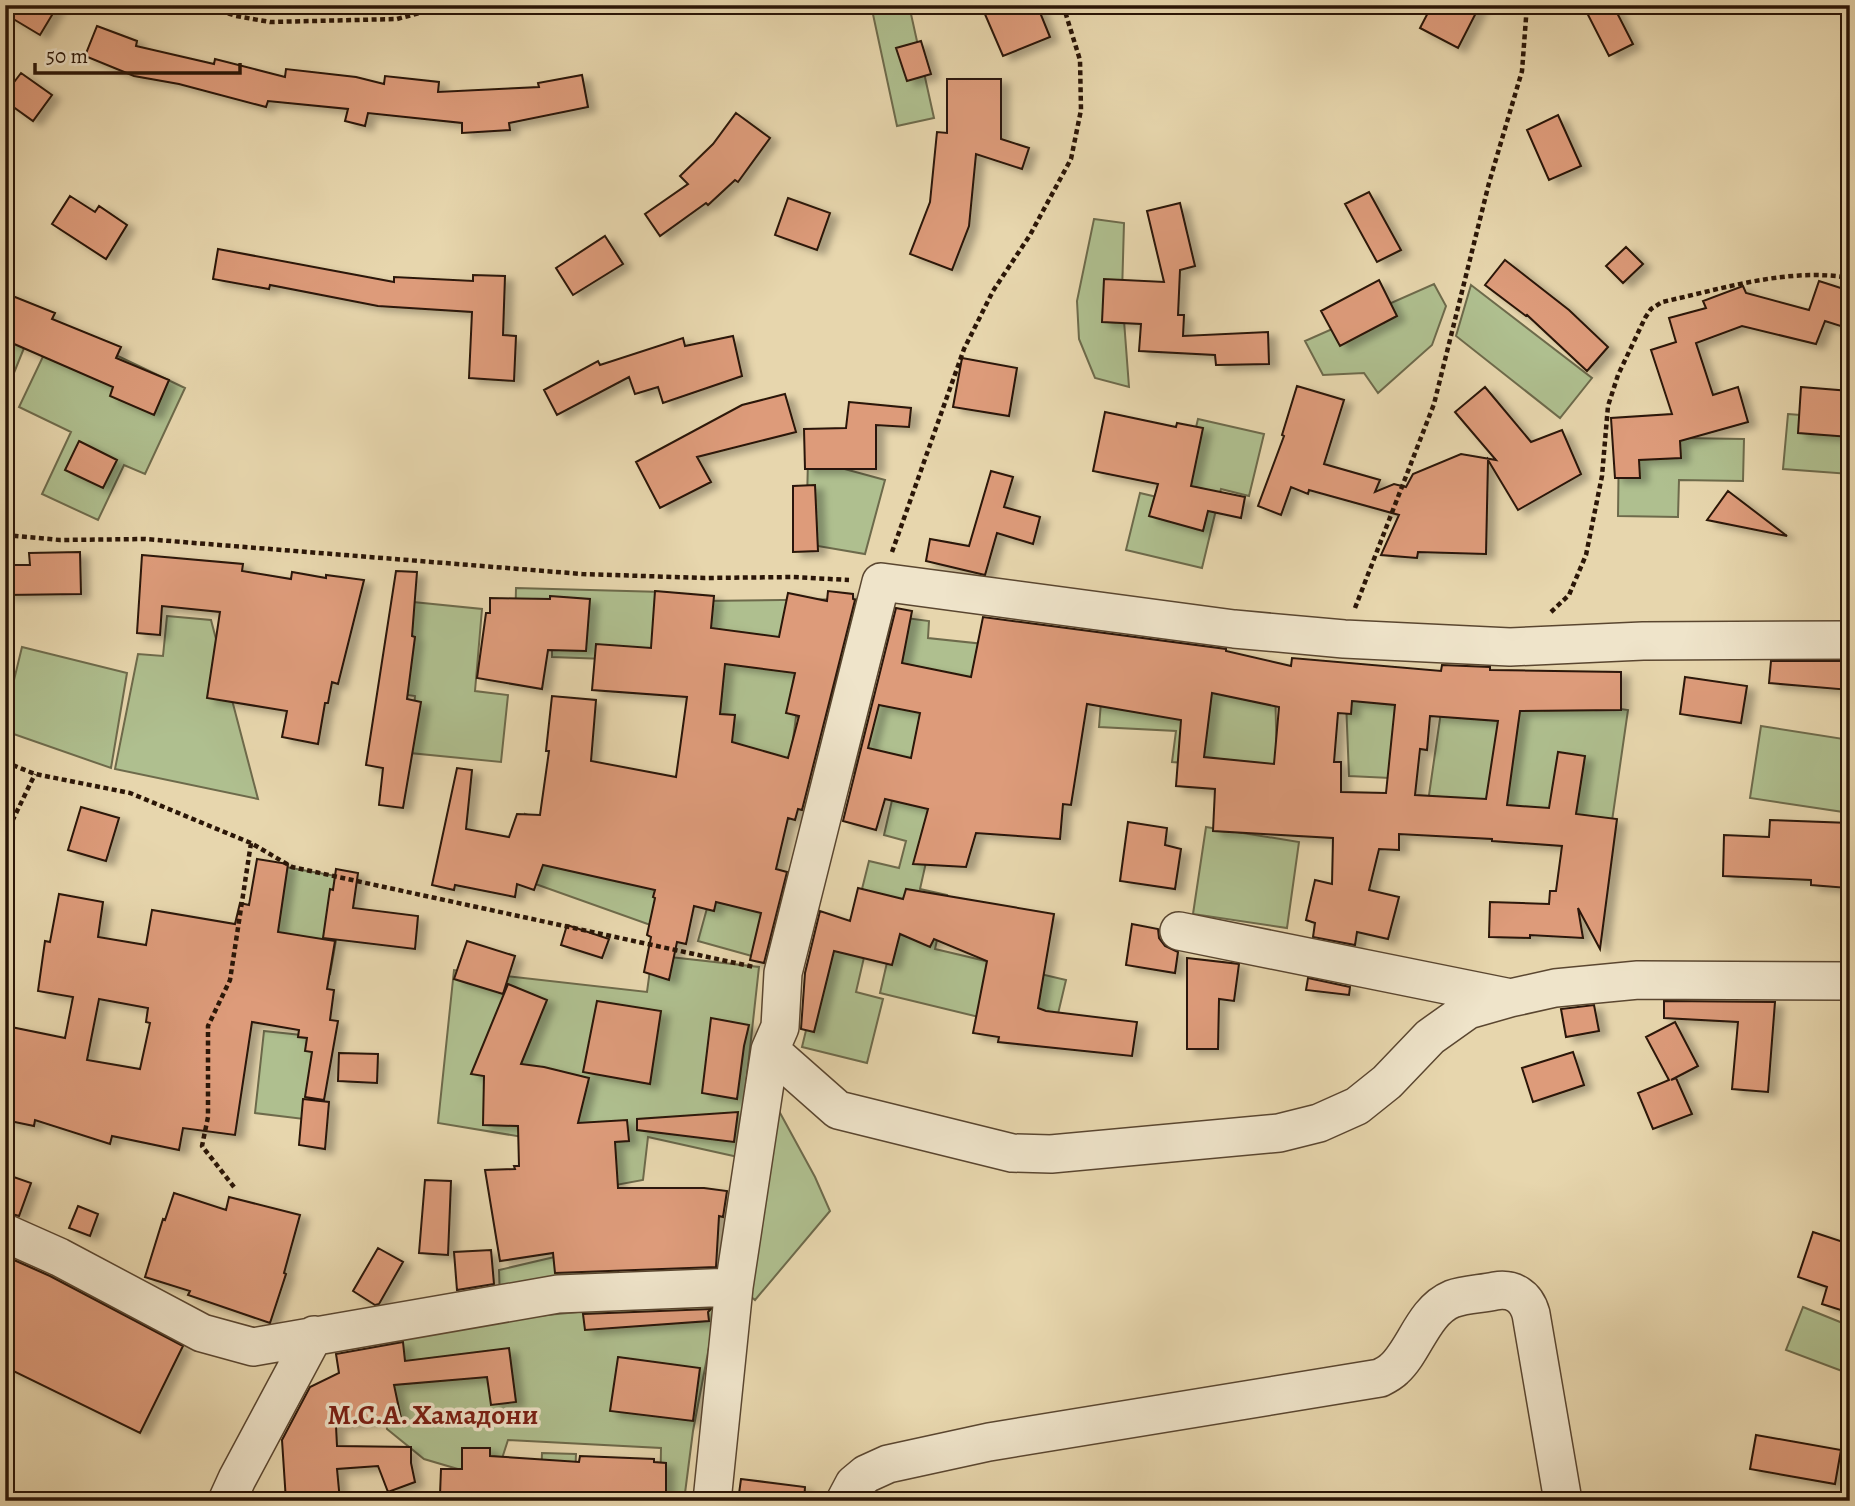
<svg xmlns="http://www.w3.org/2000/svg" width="1855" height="1506" font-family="Alegreya,serif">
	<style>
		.green { fill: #afbf8f; stroke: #6d6a4b; stroke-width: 2 }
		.building { fill: #dd9b7a; stroke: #2b1607; stroke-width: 2; fill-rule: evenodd; filter: url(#shadow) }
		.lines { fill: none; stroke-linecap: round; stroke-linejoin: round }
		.minor-casing { stroke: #5a4630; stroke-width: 40 }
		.path { stroke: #2b1607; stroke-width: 4.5; stroke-dasharray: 5 3.5; stroke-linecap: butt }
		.minor { stroke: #efe4ca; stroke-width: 37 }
		.labels { text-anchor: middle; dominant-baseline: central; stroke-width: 7; stroke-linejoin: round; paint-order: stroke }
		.quarter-label { font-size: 28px; font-weight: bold; fill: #7a1f14; stroke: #efe4ca }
	</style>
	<defs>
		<filter id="shadow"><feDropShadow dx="8" dy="4.5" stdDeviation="3.5" flood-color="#0004"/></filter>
	</defs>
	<rect width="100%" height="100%" fill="#e7d6ad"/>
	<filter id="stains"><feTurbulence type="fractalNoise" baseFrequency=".00286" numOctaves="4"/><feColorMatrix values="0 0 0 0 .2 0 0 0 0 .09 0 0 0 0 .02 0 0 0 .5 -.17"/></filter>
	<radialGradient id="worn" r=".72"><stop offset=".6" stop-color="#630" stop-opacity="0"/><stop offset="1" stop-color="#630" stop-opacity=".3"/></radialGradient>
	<!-- green -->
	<path class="green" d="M871,5h38l25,113 -37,8z
		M1094,219l30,4 -2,71 7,93 -34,-9 -16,-39 -2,-38z
		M1434,284l12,22 -14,39 -54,48 -14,-20 -41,2 -18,-34z
		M1471,285l121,93 -32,40 -104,-82z
		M5,302l30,19 -30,74z
		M57,327l128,61 -40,86 -21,-9 -26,55 -56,-26 29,-62 -52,-25z
		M1788,414l62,5v55l-67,-5z
		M1198,419l66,15 -15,62 -28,-7 -19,79 -76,-18 14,-57 38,9z
		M1619,437l125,2 -1,42 -64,-1 -1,37 -60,-1z
		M808,459l77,21 -20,74 -59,-10z
		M516,588l147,4 -2,69 -109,-4v-25l-37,-1z
		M860,599l-36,122 -28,-4 -6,45 -49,-10 -43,-22 3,-129z
		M403,601l79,8 -7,82 33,4 -7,67 -91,-9 5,-57 -21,-3z
		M167,616l44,4 47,179 -143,-30 23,-115 25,2z
		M891,616l38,5 -1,17 65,7 -6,45 -104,-13z
		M22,647l105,26 -16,95 -106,-37v-14z
		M1104,664l171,18 2,88 -105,-8 4,-31 -77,-4z
		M1445,684l183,26 -18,125 -183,-26z
		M1412,695l-1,84 -62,-3 -3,-75z
		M871,698l106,25 -48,126 -9,40 27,6 -12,54 131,31 -13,55 -173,-42 17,-74 -40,-10 12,-48 30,7 7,-27 -22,-6 12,-52 -43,-10z
		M1761,726l89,14v73l-100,-15z
		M525,814l166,60 -21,58 -143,-51z
		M1206,827l93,15 -12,86 -94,-14z
		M720,861l60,16 -21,81 -61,-17z
		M269,864l78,14 -17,96 -78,-13z
		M833,918l38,9 -15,65 27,7 -16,64 -65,-16z
		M652,955l107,12 -21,190 -90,-20 -5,43 -33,6 10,102 -120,13 -1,-31 64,-15 -22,-115 -103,-17 16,-153 193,22z
		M264,1031l65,7 -9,83 -65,-8z
		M779,1111l36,66 15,34 -75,89 -12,-10z
		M718,1300l-25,131 -9,70h-24l1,-53 -153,-8 -13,40 -71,-21 -37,-30 -7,-98 313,-30z
		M1803,1307l47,19v48l-64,-24z
		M542,1453l34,1 -2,47h-66v-17h33z"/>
	<!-- building -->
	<path class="building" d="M5,5h53l-18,30 -35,-21z
		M981,5h56l13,32 -47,19z
		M1432,5h48l-22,43 -38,-20z
		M1583,5h30l20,39 -24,12z
		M97,26l40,15 -1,5 78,18 1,-5 70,18 1,-8 70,8 28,7 1,-8 54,6 -1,10 101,-5 -1,-4 44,-8 6,32 -79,16 1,7 -48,3v-10l-94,-10 -3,13 -20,-5 3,-12 -80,-8 -2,6 -87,-23 -45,-8 -49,-20z
		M921,41l10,33 -24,7 -11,-33z
		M21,73l31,22 -19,26 -28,-20v-7z
		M947,79h54v60l28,9 -7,21 -46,-15 -7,72 -17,44 -42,-16 20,-52 7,-70 10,1z
		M736,113l34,25 -32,44 -3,-2 -27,25 -2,-2 -46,33 -15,-22 43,-30 -8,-8 33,-32z
		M1558,115l23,51 -32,14 -22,-50z
		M1369,192l32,58 -24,12 -32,-58z
		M70,196l25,16 4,-6 28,19 -21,34 -54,-35z
		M788,198l42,15 -13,37 -42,-15z
		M1180,203l15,63 -15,4 -2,45h6l-1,21 85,-4 1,32 -53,1 -1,-10 -76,-4 2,-27 -39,-2 2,-43 60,3 -17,-71z
		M605,236l18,28 -50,31 -17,-27z
		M1626,247l17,17 -20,19 -17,-17z
		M218,249l176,33v-5l79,4v-6l32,1 -2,59 13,1 -2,45 -45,-3 3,-66 -94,-6 -108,-21 -1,4 -56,-10z
		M1505,260l64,50 39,37 -21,24 -60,-56 -1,1 -41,-31z
		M1379,280l18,36 -57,30 -19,-35z
		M1819,281l31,10v38l-25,-8 -9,23 -74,-18 -46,17 17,52 25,-8 10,35 -68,19 1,17 -42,2 1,18h-25l-4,-60 61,-4 -21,-64 25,-8 -7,-24 37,-10 -3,-7 40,-15 3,7 63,17z
		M5,293l50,20 -3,6 69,28 -5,11 53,22 -15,35 -44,-19 3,-9 -108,-47z
		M733,336l9,40 -79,27 -5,-16 -23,7 -6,-17 -72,38 -13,-25 54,-29 2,4 83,-27 2,8z
		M962,358l55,10 -8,48 -56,-9z
		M1297,386l47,14 -20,64 56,16 -5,12 19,-8 12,3 7,-13 48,-20 35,6 -41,-48 30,-25 46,55 31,-12 19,44 -63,36 -30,-50 -2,94 -68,-2 -1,6 -36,-3 18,-40 -90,-25 -1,4 -17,-7 -10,28 -23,-9 26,-70 -2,-1z
		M1801,387l49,4v46l-52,-4z
		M785,394l11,38 -99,25 14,25 -51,26 -24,-46 106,-57z
		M849,402l62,6 -2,19 -33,-2v44h-71l-1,-40 42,-1z
		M1105,412l71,15 1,-4 26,5 -12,58 54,11 -4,21 -33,-7 -5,20 -54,-15 9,-32 -65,-13z
		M79,441l38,19 -14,28 -38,-18z
		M991,471l22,6 -9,30 36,10 -7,27 -36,-11 -12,42 -59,-14 4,-22 39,7z
		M815,485l3,66 -25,1v-66z
		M1728,491l59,45 -80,-16z
		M80,552l1,42 -76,1v-30h25l-1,-12z
		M142,555l101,9 -1,7 49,8 1,-7 34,6v-3l38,5 -26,104 -6,-2 -4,21h-3l-7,41 -36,-7 5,-26 -80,-13 13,-86 -58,-6 -2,29 -23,-2z
		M396,571l21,1 -5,64 3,1 -8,62 14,3 -18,106 -24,-3 4,-37 -17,-3z
		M655,591l59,5 -3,32 68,9 9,-44 39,8 1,-10 25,3v5l2,1 -53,210 -4,-1 -3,11 -7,-2 -12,51 11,3 -23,91 -14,-3 11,-47 -45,-11 -2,9 -20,-5 -8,38 -9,-2 -8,38 -25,-8 7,-35 -4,-2 8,-37 -2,-1 2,-7 -112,-25 -9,25 -17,-6 -2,13 -60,-12 -1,5 -22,-5 25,-117 15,2 -6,59 43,8 8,-23 23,1 9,-64h-3l6,-55 44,4 -5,61 85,16 11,-80 -95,-7 4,-46 55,4zM725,664l70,9 -9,40 13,3 -11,42 -56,-16 3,-27 -15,-1z
		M550,596l40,3 -4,52 -38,-1 -6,39 -65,-11 9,-65h4v-15l60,1z
		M896,608l16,3 -10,52 69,14 12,-60 243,32v2l65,15 1,-8 149,13 1,-6 48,2v3l131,2v38l-101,1 -13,94 42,3 9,-56 27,4 -9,58 41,5 -17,130 -22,-41 5,30 -53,-3v3l-41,-1 1,-35 59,2 1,-13h6l6,-45 -70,-5v-2l-93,-5v16l-20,-1 -10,41 30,7 -11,42 -31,-7 -2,13 -42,-8 2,-14 -9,-3 9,-40 17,4 1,-46 -120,-7 2,-42 -39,-3 5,-66 -94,-16 -16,101 -8,-1 -3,35 -84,-6 -10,34 -53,-3 15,-55 -43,-10 -9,31 -33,-9zM1212,693l67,14 -5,57 -70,-7zM1352,701l43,4 -9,88 -45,-1v-30h-7l4,-49 13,1zM879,705l41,8 -9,45 -43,-10zM1430,716l68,5 -12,78 -71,-4 5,-46 7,1z
		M1771,661h79v29l-81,-7z
		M1685,677l62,9 -6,37 -61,-9z
		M81,807l38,11 -13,43 -38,-11z
		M1770,820l80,3 -2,65 -37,-3v-5l-88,-4 1,-41 45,2z
		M1128,822l39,6 -2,17 16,4 -6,40 -55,-8z
		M257,859l31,5 -10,68 57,9 -8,48 7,1 -4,30 8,1 -14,79 -19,-3 7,-45 -7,-1 2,-13 -9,-1 1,-7 -47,-8 -17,113 -52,-7 -4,22 -67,-14 -2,8 -75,-24 -1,6 -29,-6v-64l6,-29 54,11 8,-41 -35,-6 7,-50 5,1 9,-48 44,8 -5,35 48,8 6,-35 83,14 5,-21 9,2zM99,999l49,9 -2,14 4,1 -10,46 -53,-9z
		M336,869l22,4 -5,35 65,8 -3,33 -92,-11 7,-49 3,1z
		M858,888l45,11 3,-10 148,25 -16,94 8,3 91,11 -5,34 -134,-14 1,-5 -26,-4 14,-72 -53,-22 -4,8 -30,-13 -8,31 -58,-14 -20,81 -13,-3 4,-56 15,-62 30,10z
		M1132,924l26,5 1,9 6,8 13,6 -3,21 -49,-8z
		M567,925l42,14 -7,19 -41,-13z
		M467,941l48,15 -12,38 -49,-15z
		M1187,958l52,6 -5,37 -15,-2 -1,50h-31z
		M1308,978l42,9 -1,8 -43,-5z
		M508,984l39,16 -26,64 23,3 45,11 -11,45 49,-3 2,21 -14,1 3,46h86l23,3 -4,26 -4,-1 -3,51 -161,6 -2,-20 -53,8 -15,-91 30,-1 -1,-3h5l-1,-40 -35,-1 1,-49 -13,-2z
		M597,1001l64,10 -11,73 -67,-12z
		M1664,1001l111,1 -7,90 -36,-3 6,-67 -74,-4z
		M1594,1005l5,26 -33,6 -5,-28z
		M711,1018l38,7 -5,21 -7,53 -35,-6z
		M1675,1022l23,44 -27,14 5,-2 16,36 -39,15 -15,-36 31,-13 -23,-43z
		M1573,1052l11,33 -51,17 -11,-34z
		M339,1053l39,1 -1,29 -39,-2z
		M303,1099l26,3 -4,47 -26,-4z
		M738,1112l-4,30 -97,-12v-11z
		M5,1174l26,9 -12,33 -14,-4z
		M425,1180l26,1 -3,74 -29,-2z
		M174,1193l52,17 3,-13 71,18 -16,58 2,1 -16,49 -82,-28 2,-4 -45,-14 18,-58 2,1z
		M78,1206l20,8 -8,22 -21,-8z
		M1813,1232l30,10 3,-10h4v81l-28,-9 5,-17 -29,-10z
		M378,1248l25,14 -24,42 -4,1 -22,-14z
		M491,1250l3,34 -37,6 -3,-38z
		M5,1256l45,20 133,70 -43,87 -135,-66z
		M711,1309l-3,3 1,9 -124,9 -2,-16z
		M403,1342l2,19 104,-13 7,54 -25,3 -4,-28 -93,8 7,33 -65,8 1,20 74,1v16l4,19 -27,10 -10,-26 -41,3 3,32h-54l-4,-61 28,-53 29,-14 -3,-19z
		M618,1357l82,11 -7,53 -83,-10z
		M1756,1435l85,15 -6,34 -85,-15z
		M462,1448h28v8l89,6 1,-6 74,3v3l12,1v38h-81v-3l-99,-2v5h-43v-5l-3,-1 1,-26h21z
		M741,1479l64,8 -1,14h-66z"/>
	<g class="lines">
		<defs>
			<path id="minor" d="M1179,931l327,66
				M770,1050l10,-23 3,-54 98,-391 353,47 110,10 166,8 133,-6 207,-1
				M5,1233l54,24 143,76 51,14 305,-53 176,-7 -22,214
				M734,1287l36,-237 68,60 174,43 39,1 228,-21 40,-10 38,-17 30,-24 43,-45 38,-27 42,-12 45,-10 83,-8 212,1
				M227,1501l10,-22 77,-144
				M845,1501l9,-17 12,-10 22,-10 101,-22 391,-64c4,-2 10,-5 14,-9 21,-19 29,-58 58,-70 13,-5 30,-5 43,-8 18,-3 31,5 36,23l32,187"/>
		</defs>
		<!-- minor casing -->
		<use href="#minor" class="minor-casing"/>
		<!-- path -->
		<path class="path" d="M204,5l32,11 34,6 127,-3 52,-14
			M5,535l55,5 85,-1 437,35 123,4 88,-1 56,3
			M892,552l72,-203 29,-58 37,-56 41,-76 10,-49 -1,-50 -17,-55
			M1355,608l79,-204 55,-221 33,-112 5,-66
			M1551,612l18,-17 17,-40 16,-79 6,-70 10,-31 27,-57 6,-9 11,-7c60,-13 126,-35 188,-24
			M5,762l30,12 95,19 121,50 41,24 462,100
			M5,836l30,-62
			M234,1187l-32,-41 6,-29v-91l22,-46 21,-137"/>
		<!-- minor -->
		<use href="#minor" class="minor"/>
	</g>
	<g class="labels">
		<!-- quarter labels -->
		<g class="quarter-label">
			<text x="433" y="1415">М.С.А. Хамадони</text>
		</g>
	</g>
	<!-- margin -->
	<rect width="1855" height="1506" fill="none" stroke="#e7d6ad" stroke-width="28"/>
	<rect x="7" y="7" width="1841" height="1492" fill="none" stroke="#2b1607" stroke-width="3.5"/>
	<rect x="14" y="14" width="1827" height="1478" fill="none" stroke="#2b1607" stroke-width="2"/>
	<!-- scale -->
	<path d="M35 63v10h205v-10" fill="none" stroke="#2b1607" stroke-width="3.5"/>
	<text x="46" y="63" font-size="21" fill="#2b1607" stroke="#efe4ca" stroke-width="5" paint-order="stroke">50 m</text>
	<rect width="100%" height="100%" filter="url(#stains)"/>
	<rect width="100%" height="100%" fill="url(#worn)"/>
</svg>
